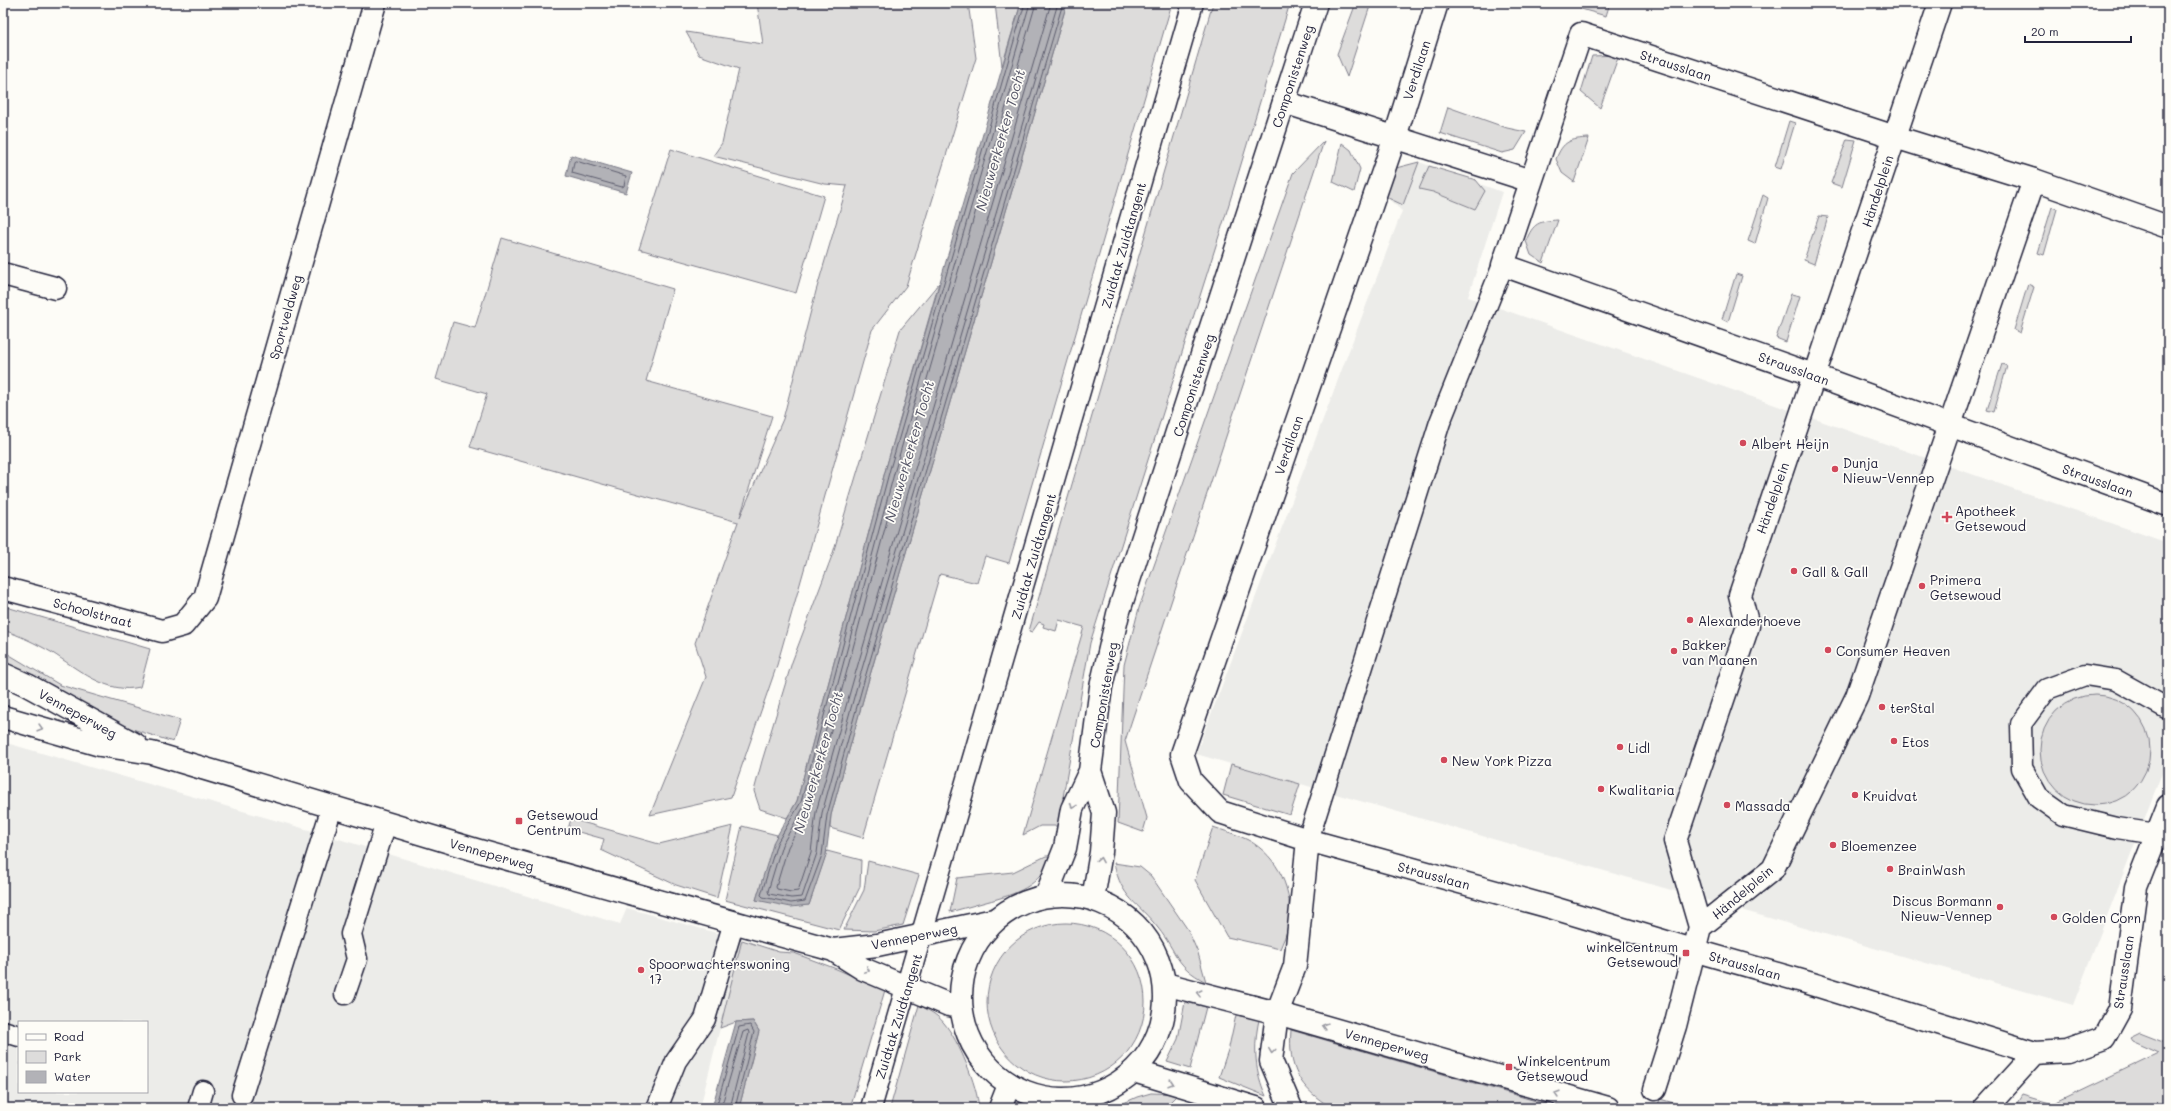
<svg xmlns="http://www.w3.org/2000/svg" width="2171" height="1111" font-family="Mali,sans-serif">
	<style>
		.built { fill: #ecece9; fill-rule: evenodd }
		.green { fill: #dddcdb; stroke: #807f8b }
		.water { fill: #b2b2b7; stroke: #787885 }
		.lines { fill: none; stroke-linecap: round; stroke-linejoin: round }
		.shore { stroke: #5c5c6d; stroke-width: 1 }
		.service-casing { stroke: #22223b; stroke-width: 23 }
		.pedestrian-casing { stroke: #22223b; stroke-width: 25 }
		.minor-casing { stroke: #22223b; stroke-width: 25 }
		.tertiary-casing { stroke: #22223b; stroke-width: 25 }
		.secondary-casing { stroke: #22223b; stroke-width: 25 }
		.service { stroke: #fdfcf7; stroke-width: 20 }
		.pedestrian { stroke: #fdfcf7; stroke-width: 22 }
		.minor { stroke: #fdfcf7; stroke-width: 22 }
		.tertiary { stroke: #fdfcf7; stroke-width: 22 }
		.secondary { stroke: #fdfcf7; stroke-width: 22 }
		.oneway { stroke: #9a9aa2 }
		.poi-dot { fill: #d1495b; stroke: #fdfcf7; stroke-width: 1.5 }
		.labels { text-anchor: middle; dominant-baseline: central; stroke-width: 3.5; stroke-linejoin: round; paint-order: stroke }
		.street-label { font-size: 13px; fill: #22223b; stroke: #fdfcf7 }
		.poi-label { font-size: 13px; fill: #22223b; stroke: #fdfcf7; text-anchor: start }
		.water-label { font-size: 14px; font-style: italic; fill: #545466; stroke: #fdfcf7 }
	</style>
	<rect width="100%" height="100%" fill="#fdfcf7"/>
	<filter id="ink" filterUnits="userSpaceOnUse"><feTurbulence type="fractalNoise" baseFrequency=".025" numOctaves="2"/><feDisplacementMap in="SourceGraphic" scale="8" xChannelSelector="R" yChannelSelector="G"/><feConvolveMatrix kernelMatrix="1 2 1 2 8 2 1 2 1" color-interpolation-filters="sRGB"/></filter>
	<g filter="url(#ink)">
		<!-- built -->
		<path class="built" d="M1419,162l83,30 -34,105 700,246v214l-95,248 -877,-251 206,-543 -16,-14 5,-15 13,-12z
			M3,742l306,88 311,94 7,-16 115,32 -42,168h-697zM19,1022h128v70h-128z"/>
		<!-- green -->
		<path class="green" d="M757,3h211l8,55 -70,228 -34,44 -95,335 -46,132 -81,18 56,-138 -11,-34 43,-121 -268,-75 17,-53 -51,-15 17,-57 22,6 27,-90 171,51 -27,92 126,35 -32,101 43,-98 33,-128 31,-105 -22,-2 -112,-28 9,-13 17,-74 -40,-14 -13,-23 77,12z
			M995,3h26l-19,63z
			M1067,3h105l-163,560 -24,-7 -8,27 -37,-9 -77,264 -33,-10 1,-13 37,-133z
			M1213,3h77l-65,214 -135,426 -32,183h-18l-17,9 61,-208 -25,-7 -3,11 -13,-4 1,-3 -5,-2 -7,10 -3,-1z
			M1356,3h15l-24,74 -10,-23z
			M1583,3h27l-4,13 -25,-7z
			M1619,55l-19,53 -19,-16 11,-36z
			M1448,107l59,21 19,4 -11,18 -13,3 -62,-20z
			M1789,121l6,2 -14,46 -6,-2z
			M1589,138l-15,44 -12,-9 -6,-14c7,-18 14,-20 33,-21z
			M1847,139l9,1 -14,47 -11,-4z
			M1324,141l-199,600 22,77 -4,14 -25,-9 6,-158 15,-57 154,-435z
			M1342,143l9,7 9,19 -6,23 -21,-10z
			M671,149l153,47 -28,97 -157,-44z
			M1419,162l-16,43 -17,-8 10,-29z
			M1429,166l47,14 9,11 -10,18 -42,-17 -14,-3z
			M1763,195l5,3 -13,46 -7,-3z
			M2052,207l5,2 -13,46 -6,-2z
			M1819,216l9,1 -14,47 -10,-4z
			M1558,220l-15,43 -12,-8 -5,-14c7,-18 13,-20 32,-21z
			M1736,274l6,2 -14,46 -6,-3z
			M939,283l-53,185 -89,333 -10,17 -27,-9 -6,-18 8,-30 30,-99 41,-109 67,-223z
			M2028,284l6,3 -14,46 -6,-3z
			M1791,294l9,2 -14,46 -10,-4z
			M2002,364l5,2 -13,46 -7,-2z
			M3,606l147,43 -10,38c-33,8 -62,-18 -89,-35 -14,-8 -32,-17 -48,-22z
			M3,651l57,34 120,35 -7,22 -50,-16 -120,-61z
			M2040 750a55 55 0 1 1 110 0a55 55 0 1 1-110 0Z
			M1231,764l69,20 -10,31 -67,-20z
			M571,819l88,25 74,-18 -16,72 -41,-13 -75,-35 3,-11 -36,-10z
			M742,826l35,9 -21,65 53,5 18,-54 34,9 -1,27 -21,43 -114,-30z
			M1213,827c11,4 24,7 35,13 30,16 47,52 40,86 -1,8 -5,15 -8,23l-53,-12 -32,-57z
			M1046,856h6c-12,31 -36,38 -66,46 -12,3 -24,7 -36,10l7,-34 56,-6z
			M868,861l51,14 -16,50 -29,6 -30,-1 20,-40z
			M1114,863l26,4 11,9 37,54 10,23 8,29c-32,-17 -28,-29 -48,-54 -21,-27 -36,-28 -44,-65z
			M987 1002a79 79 0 1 1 158 0a79 79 0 1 1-158 0Z
			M742,940l37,12 15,1 40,15 51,22 -35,118h-111l20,-77 -6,-10 -17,1 -16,6z
			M1185,1002l21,5 -16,62 -23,-7 11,-23z
			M919,1005c9,5 19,10 25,18 15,18 33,62 35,85h-89z
			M1236,1015l23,5c-6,27 -4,52 7,76l-47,-19 10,-30z
			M1291,1030l269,78h-228c-33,-20 -44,-40 -41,-78z
			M2140,1033l28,11v64h-154l8,-13 30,9 107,-51 -27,-12 -2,-3z
			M1151,1093l27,1 -14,14h-51l24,-11z
			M1660,1099l31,9h-34z"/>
		<!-- water -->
		<path class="water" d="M1021,3h46l-199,679 -37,133 -5,40 -17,50 -18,2 -35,-7 18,-59 23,-40 89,-333z
			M571,155l61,18 -6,20 -60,-17z
			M753,1021l6,10 -20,77h-27l24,-86z"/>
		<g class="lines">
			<!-- shore -->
			<path class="shore" d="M1025,3l-135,466 -89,333 -24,41 -16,52 2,2 28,6 14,-2 17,-46 5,-40 37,-134 199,-678
				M1030,3l-135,467 -89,333 -24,42 -14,46 1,3 22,4 11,-1 15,-44 5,-40 37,-134 199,-676
				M1036,3l-136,469 -89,333 -23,42 -12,40 1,2 14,3 7,-1 13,-39 5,-40 38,-134 197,-675
				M576,161l50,15 -2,10 -2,1 -50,-14 2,-11z
				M716,1108l23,-81 11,-2 4,7 -19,76
				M721,1108l22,-76 5,-2 1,3 -19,75"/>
			<defs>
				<path id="service" d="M2157,834l-40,-6 -54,-13 -24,-17 -17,-30 -1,-44 26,-35 38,-14 31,5 52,29
					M1308,840l132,-418 63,-157
					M345,994l12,-35 -6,-25 35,-111
					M3,1031l16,5
					M242,1095l90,-288
					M198,1108l5,-17
					M657,1108l19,-47 29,-42 29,-97
					M871,1108l322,-1105"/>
				<path id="pedestrian" d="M1700,927l73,-58 84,-173 177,-516
					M1655,1089l20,-63 25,-99 -25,-86 73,-215 -8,-31 200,-592"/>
				<path id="minor" d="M1437,3l-42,134 -213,617 9,27 29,31 88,28 242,67 143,43 116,33 226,70 32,-2 37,-13 16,-29 16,-122 32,-81
					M1284,102l247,79
					M2168,227l-134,-47 -139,-43 -314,-103 -78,231 302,107 363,133
					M3,274l52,14
					M3,588l159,43 21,-6 22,-27 170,-595
					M1291,1108l-20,-47 6,-48 18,-47 13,-126
					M1985,1108l50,-55"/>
				<path id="tertiary" d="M3,674l24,11 109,60
					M3,717l97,28 52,8 324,97 357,100 30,19 86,36 11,2
					M833,950l44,-5 117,-25
					M1165,984l112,29 331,95
					M1134,1071l122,37"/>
				<path id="secondary" d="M1090,771l14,42 -3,39 -8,47
					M961 997a102 102 0 1 1 204 0a102 102 0 1 1-204 0Z
					M1046,896l19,-48 7,-39 18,-38 11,-84 17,-73 198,-611
					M1000,1108l9,-23"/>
			</defs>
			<!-- service casing -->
			<use href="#service" class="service-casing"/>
			<!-- pedestrian casing -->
			<use href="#pedestrian" class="pedestrian-casing"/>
			<!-- minor casing -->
			<use href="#minor" class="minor-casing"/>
			<!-- tertiary casing -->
			<use href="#tertiary" class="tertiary-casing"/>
			<!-- secondary casing -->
			<use href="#secondary" class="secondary-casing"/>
			<!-- service -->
			<use href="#service" class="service"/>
			<!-- pedestrian -->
			<use href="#pedestrian" class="pedestrian"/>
			<!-- minor -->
			<use href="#minor" class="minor"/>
			<!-- tertiary -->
			<use href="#tertiary" class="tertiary"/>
			<!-- secondary -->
			<use href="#secondary" class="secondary"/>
		</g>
		<!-- one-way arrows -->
		<defs><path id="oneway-chevron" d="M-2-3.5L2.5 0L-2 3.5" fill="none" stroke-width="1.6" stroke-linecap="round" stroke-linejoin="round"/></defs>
		<g class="oneway">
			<use href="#oneway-chevron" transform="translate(40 728) rotate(16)"/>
			<use href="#oneway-chevron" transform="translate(1073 806) rotate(111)"/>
			<use href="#oneway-chevron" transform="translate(1100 860) rotate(-80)"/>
			<use href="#oneway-chevron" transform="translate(867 970) rotate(25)"/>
			<use href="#oneway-chevron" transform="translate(1199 993) rotate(-166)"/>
			<use href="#oneway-chevron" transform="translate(1325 1026) rotate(-164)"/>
			<use href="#oneway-chevron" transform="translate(1272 1051) rotate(97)"/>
			<use href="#oneway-chevron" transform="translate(1171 1083) rotate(18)"/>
			<use href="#oneway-chevron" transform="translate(1557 1094) rotate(-164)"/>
		</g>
	</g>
	<!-- markers -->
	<g class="poi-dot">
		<circle cx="1743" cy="443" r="4"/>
		<circle cx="1835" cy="469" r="4"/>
		<path d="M1945 511h4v4h4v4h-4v4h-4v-4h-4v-4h4z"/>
		<circle cx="1794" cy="571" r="4"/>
		<circle cx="1922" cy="586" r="4"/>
		<circle cx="1690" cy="620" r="4"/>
		<circle cx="1828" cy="650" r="4"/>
		<circle cx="1674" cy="651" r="4"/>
		<circle cx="1882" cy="707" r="4"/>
		<circle cx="1894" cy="741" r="4"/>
		<circle cx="1620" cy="747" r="4"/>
		<circle cx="1444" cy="760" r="4"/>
		<circle cx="1601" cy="789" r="4"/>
		<circle cx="1855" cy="795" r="4"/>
		<circle cx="1727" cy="805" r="4"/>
		<rect x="515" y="817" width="8" height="8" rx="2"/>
		<circle cx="1833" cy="845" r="4"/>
		<circle cx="1890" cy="869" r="4"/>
		<circle cx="2000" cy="907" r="4"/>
		<circle cx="2054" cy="917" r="4"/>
		<rect x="1682" y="949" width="8" height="8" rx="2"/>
		<circle cx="641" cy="970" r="4"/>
		<rect x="1505" y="1063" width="8" height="8" rx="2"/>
	</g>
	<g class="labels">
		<!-- street labels -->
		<g class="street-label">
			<text transform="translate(1676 65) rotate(18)">Strausslaan</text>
			<text transform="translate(1416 70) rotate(-72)">Verdilaan</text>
			<text transform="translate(1292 76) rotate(-72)">Componistenweg</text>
			<text transform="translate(1877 191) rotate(-72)">Händelplein</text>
			<text transform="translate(1123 245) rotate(-74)">Zuidtak Zuidtangent</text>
			<text transform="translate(285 317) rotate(-74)">Sportveldweg</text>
			<text transform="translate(1794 368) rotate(20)">Strausslaan</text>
			<text transform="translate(1193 385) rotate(-72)">Componistenweg</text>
			<text transform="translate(1288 445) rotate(-71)">Verdilaan</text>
			<text transform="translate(2098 480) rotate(20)">Strausslaan</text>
			<text transform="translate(1772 498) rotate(-71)">Händelplein</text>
			<text transform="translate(1033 556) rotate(-74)">Zuidtak Zuidtangent</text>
			<text transform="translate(93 612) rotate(15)">Schoolstraat</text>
			<text transform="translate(1103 695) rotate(-80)">Componistenweg</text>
			<text transform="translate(78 713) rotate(29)">Venneperweg</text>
			<text transform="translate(492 854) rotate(16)">Venneperweg</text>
			<text transform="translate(1434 875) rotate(15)">Strausslaan</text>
			<text transform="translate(1742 892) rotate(-40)">Händelplein</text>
			<text transform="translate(914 936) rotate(-11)">Venneperweg</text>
			<text transform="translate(1745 965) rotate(16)">Strausslaan</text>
			<text transform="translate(2123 972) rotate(-81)">Strausslaan</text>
			<text transform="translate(898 1016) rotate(-73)">Zuidtak Zuidtangent</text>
			<text transform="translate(1387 1044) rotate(16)">Venneperweg</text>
		</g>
		<!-- poi labels -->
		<g class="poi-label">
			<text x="1751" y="443">Albert Heijn</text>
			<text x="1843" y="462">Dunja<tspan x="1843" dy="15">Nieuw-Vennep</tspan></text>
			<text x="1955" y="510">Apotheek<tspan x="1955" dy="15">Getsewoud</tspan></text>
			<text x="1802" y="571">Gall &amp; Gall</text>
			<text x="1930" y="579">Primera<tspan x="1930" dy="15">Getsewoud</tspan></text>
			<text x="1698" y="620">Alexanderhoeve</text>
			<text x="1682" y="644">Bakker<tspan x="1682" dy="15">van Maanen</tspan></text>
			<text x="1836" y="650">Consumer Heaven</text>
			<text x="1890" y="707">terStal</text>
			<text x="1902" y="741">Etos</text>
			<text x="1628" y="747">Lidl</text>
			<text x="1452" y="760">New York Pizza</text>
			<text x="1609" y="789">Kwalitaria</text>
			<text x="1863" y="795">Kruidvat</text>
			<text x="1735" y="805">Massada</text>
			<text x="527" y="814">Getsewoud<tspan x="527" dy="15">Centrum</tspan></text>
			<text x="1841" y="845">Bloemenzee</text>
			<text x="1898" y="869">BrainWash</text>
			<text x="1992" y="900" text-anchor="end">Discus Bormann<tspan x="1992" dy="15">Nieuw-Vennep</tspan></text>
			<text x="2062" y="917">Golden Corn</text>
			<text x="1678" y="946" text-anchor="end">winkelcentrum<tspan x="1678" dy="15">Getsewoud</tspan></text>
			<text x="649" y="963">Spoorwachterswoning<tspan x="649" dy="15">17</tspan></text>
			<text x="1517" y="1060">Winkelcentrum<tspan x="1517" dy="15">Getsewoud</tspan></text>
		</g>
		<!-- water labels -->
		<g class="water-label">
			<text transform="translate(1000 140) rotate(-74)">Nieuwerkerker Tocht</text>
			<text transform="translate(909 451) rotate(-74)">Nieuwerkerker Tocht</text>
			<text transform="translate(818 762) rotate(-74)">Nieuwerkerker Tocht</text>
		</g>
	</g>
	<!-- margin -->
	<rect width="2171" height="1111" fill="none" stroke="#fdfcf7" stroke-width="16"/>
	<rect x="8" y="8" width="2155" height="1095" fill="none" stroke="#22223b" stroke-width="1.5" filter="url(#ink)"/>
	<!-- legend -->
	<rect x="18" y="1021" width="130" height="72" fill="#fdfcf7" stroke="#a5a5ac"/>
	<rect x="26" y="1034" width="20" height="6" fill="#fdfcf7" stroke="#a5a5ac"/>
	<text x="54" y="1041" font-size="12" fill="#22223b">Road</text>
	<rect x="26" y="1051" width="20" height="12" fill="#dddcdb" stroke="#a5a5ac"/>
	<text x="54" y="1061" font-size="12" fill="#22223b">Park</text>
	<rect x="26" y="1071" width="20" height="12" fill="#b2b2b7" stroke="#a5a5ac"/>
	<text x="54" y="1081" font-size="12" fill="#22223b">Water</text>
	<!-- scale -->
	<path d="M2025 36v6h106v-6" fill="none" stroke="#22223b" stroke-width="2"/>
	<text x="2031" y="36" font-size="12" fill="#22223b" stroke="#fdfcf7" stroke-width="3" paint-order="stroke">20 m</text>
</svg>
